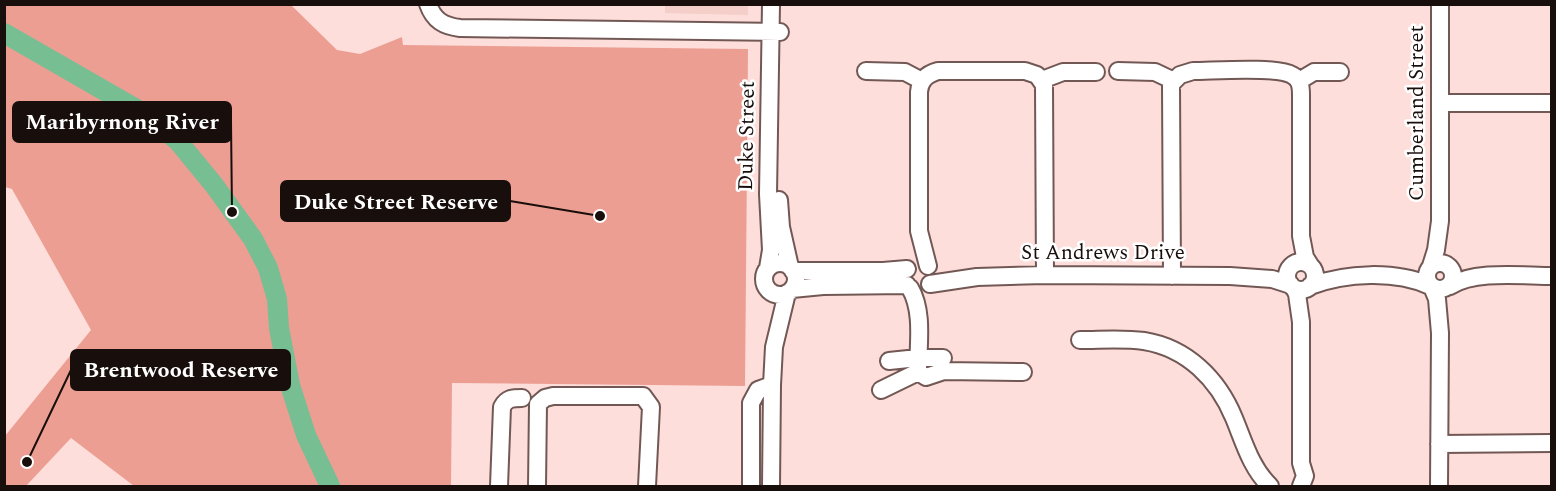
<svg xmlns="http://www.w3.org/2000/svg" width="1556" height="491" font-family="Spectral,serif">
	<style>
		.built { fill: #f4cec8 }
		.green { fill: #ec9e93 }
		.lines { fill: none; stroke-linecap: round; stroke-linejoin: round }
		.river { stroke: #77be92; stroke-width: 20 }
		.minor-casing { stroke: #725855; stroke-width: 20 }
		.minor { stroke: #fff; stroke-width: 16 }
		.labels { text-anchor: middle; dominant-baseline: central; stroke-width: 5; stroke-linejoin: round; paint-order: stroke }
		.street-label { font-size: 21px; fill: #180e0c; stroke: #fff }
		.leader { fill: none; stroke: #180e0c; stroke-width: 2 }
		.callout-dot { fill: #180e0c; stroke: #fff; stroke-width: 2 }
		.callout { fill: #180e0c; stroke: #180e0c; stroke-width: 2 }
		.callout-label { font-size: 22px; text-anchor: middle; font-weight: bold; fill: #fff }
	</style>
	<rect width="100%" height="100%" fill="#fddeda"/>
	<!-- built -->
	<path class="built" d="M665,5h83v10l-83,-2z"/>
	<!-- green -->
	<path class="green" d="M4,5h287l46,45 23,4 42,-17 1,8 345,4 -3,337 -293,-3 -1,103h-317l-63,-48 -45,48h-20l-1,-50 86,-106 -79,-141 -7,-2z"/>
	<g class="lines">
		<!-- river -->
		<path class="river" d="M4,33l134,77 39,30 37,45 39,54 15,29 9,31 2,29 11,57 16,50 24,51"/>
		<defs>
			<path id="minor" d="M428,4c6,17 16,22 32,24l320,4
				M866,71l39,1 17,9
				M1118,71l37,1 19,9
				M1042,80l21,-8h33
				M1299,81l15,-9h26
				M1440,103h112
				M779,200l2,27 9,40
				M1287 276a14 14 0 1 1 28 0a14 14 0 1 1-28 0Z
				M1427 276a13 13 0 1 1 26 0a13 13 0 1 1-26 0Z
				M764 279a16 16 0 1 1 32 0a16 16 0 1 1-32 0Z
				M928,266l-9,-35v-139c1,-12 8,-18 19,-21h87l12,4 7,10 1,190
				M1431,266l5,-16 4,-29v-217
				M768,268l3,-18 -3,-56 3,-190
				M793,271h90l24,-2
				M1172,276l-1,-192 9,-9 13,-4c20,0 84,-5 99,4 8,4 9,11 9,20v141l4,21 5,8
				M930,284l47,-7 68,-2 185,1 42,3 19,6
				M1310,286c36,-13 85,-16 120,0
				M1450,286c25,-16 72,-10 102,-10
				M1432,287l5,12 3,34 -1,153
				M910,288c14,24 8,57 8,84l8,5 18,-6 79,1
				M1294,288l3,6 4,28v141l4,13 -4,10
				M792,289l31,-3 84,-1
				M1080,340c21,0 43,-2 64,1 43,7 74,38 90,77 10,24 17,50 36,68
				M889,361l29,-3h25
				M881,390l37,-18
				M1439,444l113,-1
				M499,486l3,-79c5,-9 10,-9 20,-9
				M537,486l1,-82 7,-6 8,-2h90l8,11 -4,79
				M751,486v-83l7,-13 14,-5
				M771,486l1,-101 2,-38 13,-54"/>
		</defs>
		<!-- minor casing -->
		<use href="#minor" class="minor-casing"/>
		<!-- minor -->
		<use href="#minor" class="minor"/>
	</g>
	<g class="labels">
		<!-- street labels -->
		<g class="street-label">
			<text transform="translate(1417 113) rotate(-90)">Cumberland Street</text>
			<text transform="translate(747 136) rotate(-89)">Duke Street</text>
			<text x="1103" y="253">St Andrews Drive</text>
		</g>
	</g>
	<!-- callouts -->
	<path class="leader" d="M232 212L231 122M600 216L510 201M27 462L71 370"/>
	<g class="callout-dot">
		<circle cx="232" cy="212" r="6"/>
		<circle cx="600" cy="216" r="6"/>
		<circle cx="27" cy="462" r="6"/>
	</g>
	<g class="callout">
		<rect x="13" y="102" width="218" height="40" rx="6"/>
		<rect x="281" y="181" width="229" height="40" rx="6"/>
		<rect x="71" y="350" width="219" height="40" rx="6"/>
	</g>
	<g class="callout-label">
		<text x="122" y="129">Maribyrnong River</text>
		<text x="396" y="209">Duke Street Reserve</text>
		<text x="181" y="377">Brentwood Reserve</text>
	</g>
	<!-- border -->
	<rect width="1556" height="491" fill="none" stroke="#180e0c" stroke-width="12"/>
</svg>
